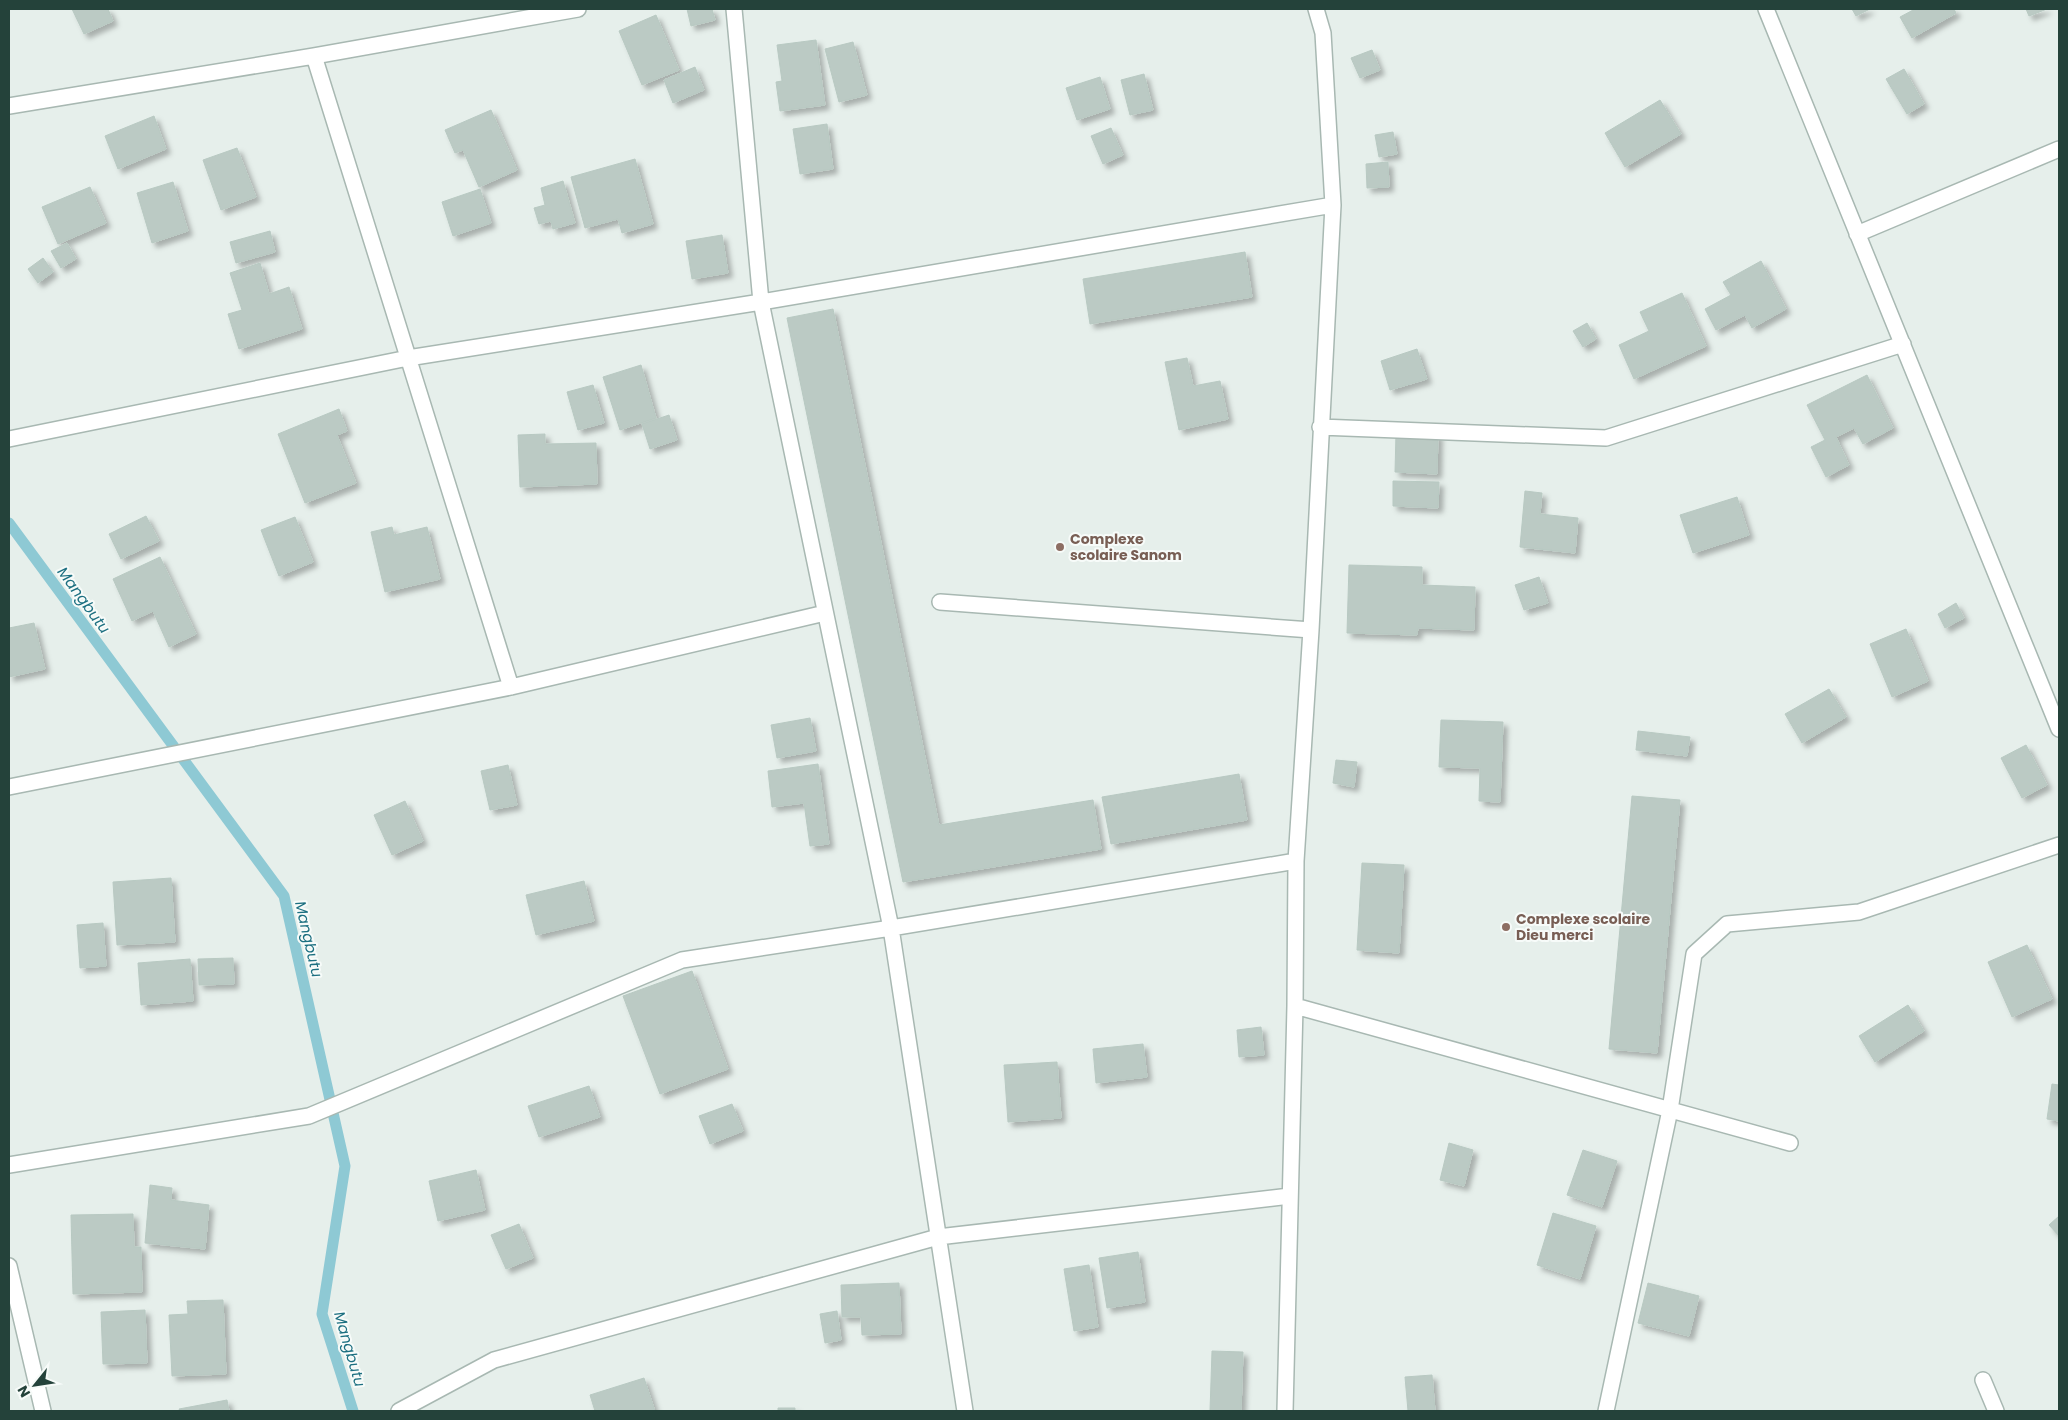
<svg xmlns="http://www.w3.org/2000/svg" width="2068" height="1420" font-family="Poppins,sans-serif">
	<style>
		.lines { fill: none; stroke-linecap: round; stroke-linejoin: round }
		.stream { stroke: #8ec9d4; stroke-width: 11 }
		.building { fill: #bbcac4; stroke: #b8c9c2; filter: url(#shadow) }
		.minor-casing { stroke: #a8b8b2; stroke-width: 18 }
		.minor { stroke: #fff; stroke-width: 15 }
		.education-dot { fill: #8d6e63; stroke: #f7fbf9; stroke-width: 2 }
		.labels { text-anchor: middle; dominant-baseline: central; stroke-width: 4; stroke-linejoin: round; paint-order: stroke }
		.education-label { font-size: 14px; font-weight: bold; fill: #785e54; stroke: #f7fbf9; text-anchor: start }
		.water-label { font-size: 15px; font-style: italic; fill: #1c6f80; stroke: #f7fbf9 }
	</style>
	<defs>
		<filter id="shadow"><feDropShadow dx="4.5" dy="4.5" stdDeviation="2.5" flood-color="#0004"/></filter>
	</defs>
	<rect width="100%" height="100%" fill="#e6efeb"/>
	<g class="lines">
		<!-- stream -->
		<path class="stream" d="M9,523l275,373 61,270 -23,148 31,97"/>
	</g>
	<!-- building -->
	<path class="building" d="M72,9h36l5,12 -29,13z
		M687,9h25l3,11 -24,6z
		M1852,9h18l-14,7z
		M1915,9h39l2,4 -44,25 -12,-21z
		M2026,9h21l-18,7z
		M656,15l23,55 -37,15 -23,-54z
		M816,40l9,65 -45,6 -4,-29 6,-1 -5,-36z
		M853,42l14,53 -28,7 -14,-53z
		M1372,50l8,20 -20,8 -9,-20z
		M695,67l9,23 -31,13 -9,-23z
		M1904,69l20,35 -17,10 -21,-35z
		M1144,74l9,36 -23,5 -9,-35z
		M1100,77l10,32 -33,11 -11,-32z
		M1660,100l21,34 -56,33 -20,-34z
		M491,110l26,60 -38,17 -16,-37 -8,3 -10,-23z
		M154,116l12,33 -48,20 -13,-33z
		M827,124l6,45 -33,5 -7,-45z
		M1111,128l12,27 -20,9 -12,-28z
		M1393,132l4,22 -18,3 -4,-22z
		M237,148l19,49 -35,13 -18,-50z
		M635,159l18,65 -31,9 -4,-14 -33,9 -14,-51z
		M1388,162l1,25 -22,1 -1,-24z
		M563,181l12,42 -22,6 -2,-8 -12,3 -5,-16 11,-3 -4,-17z
		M173,182l15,49 -36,12 -15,-50z
		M90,187l16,36 -48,21 -16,-37z
		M480,189l11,34 -38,13 -11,-34z
		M270,231l5,21 -39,11 -6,-21z
		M722,235l6,38 -36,6 -6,-38z
		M67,243l9,16 -15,9 -10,-17z
		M1245,252l7,45 -162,27 -7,-45z
		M43,258l10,14 -15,11 -10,-14z
		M1761,261l25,48 -34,19 -7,-13 -29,15 -11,-21 26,-14 -8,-13z
		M260,263l9,31 20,-7 13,42 -63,20 -11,-35 14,-4 -12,-37z
		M1682,293l24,53 -72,33 -15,-34 30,-14 -9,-19z
		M833,309l106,516 154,-25 8,49 -198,33 -116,-564z
		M1587,323l9,16 -13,8 -10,-16z
		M1417,349l10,30 -37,11 -9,-29z
		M1187,358l6,28 27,-5 8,38 -49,11 -14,-68z
		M641,365l15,53 -36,12 -17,-53z
		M1867,375l26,53 -30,16 -9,-16 -18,9 13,28 -23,12 -15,-30 14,-7 -18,-35z
		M593,385l11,38 -26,7 -11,-38z
		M339,409l8,22 -10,4 19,48 -51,20 -27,-69z
		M669,415l8,25 -27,9 -8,-25z
		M1396,433l42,1 -1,40 -42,-2z
		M545,434v10l51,-1 1,41 -77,3 -2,-52z
		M1393,481l46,1 -1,26 -45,-2z
		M1525,491l17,2 -2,21 38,4 -3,35 -55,-6z
		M1737,497l12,38 -56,18 -13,-38z
		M146,516l13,25 -38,18 -12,-25z
		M295,517l18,45 -34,14 -18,-46z
		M392,527l2,8 33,-8 13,52 -55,13 -14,-60z
		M160,557l36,77 -27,13 -16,-36 -21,10 -19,-42z
		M1349,565l73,2v18l53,2 -1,43 -56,-2 -1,7 -70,-2z
		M1539,577l9,26 -24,7 -9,-25z
		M1956,603l8,15 -19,10 -7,-14z
		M34,623l11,46 -36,8v-49z
		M1906,629l22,52 -36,16 -22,-53z
		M1829,689l17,28 -44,26 -17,-29z
		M810,718l6,33 -39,7 -6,-33z
		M1441,720l62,2 -3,80 -21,-1 1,-33 -41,-1z
		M1638,731l52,6 -3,19 -51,-6z
		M2026,745l21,40 -25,13 -21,-40z
		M1336,760l21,2 -3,25 -21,-4z
		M818,764l11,80 -19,2 -6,-43 -32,4 -4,-36z
		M508,765l9,40 -27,5 -9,-39z
		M1239,774l8,46 -136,24 -9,-47z
		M1632,796l48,4 -23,253 -48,-4z
		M405,801l18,40 -31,14 -18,-40z
		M1362,863l42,2 -5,88 -42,-3z
		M171,878l4,64 -58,3 -4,-63z
		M584,881l10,40 -58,14 -10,-40z
		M103,923l3,43 -26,2 -3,-43z
		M2027,945l25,54 -40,18 -24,-55z
		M233,958l1,26 -35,1 -1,-26z
		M190,959l3,42 -52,4 -3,-42z
		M692,971l36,98 -68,25 -37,-98z
		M1908,1005l16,26 -49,31 -16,-26z
		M1261,1027l3,28 -25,2 -2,-27z
		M1143,1044l4,33 -51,6 -3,-34z
		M1057,1062l4,56 -53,4 -4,-57z
		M2052,1084l7,1v36l-12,-2z
		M589,1086l11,31 -61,20 -11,-31z
		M732,1104l11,27 -33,13 -11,-28z
		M1449,1143l24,7 -9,36 -24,-6z
		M1583,1150l34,11 -15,46 -35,-12z
		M476,1170l9,40 -47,11 -9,-40z
		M150,1185l22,3 -1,12 38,5 -4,44 -60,-6z
		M1553,1213l43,13 -16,53 -43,-14z
		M133,1214l1,33h7l1,45 -69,2 -2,-79z
		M2059,1216v20l-10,-11z
		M519,1224l14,34 -27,11 -15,-34z
		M1138,1252l7,50 -38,6 -8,-50z
		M1089,1265l9,62 -24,4 -10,-62z
		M899,1283l2,51 -39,1 -1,-18h-19l-1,-32z
		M1648,1283l51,13 -10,40 -51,-13z
		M223,1300l3,74 -54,2 -3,-61 19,-1 -1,-13z
		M145,1310l2,53 -44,1 -2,-52z
		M837,1311l4,29 -16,3 -5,-29z
		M1212,1351l31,1 -2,59h-31z
		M1432,1375l3,36h-27l-3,-34z
		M644,1378l11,33h-60l-5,-16z
		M227,1400l2,11h-49l-1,-2z
		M778,1408h17v3h-17z"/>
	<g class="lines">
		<defs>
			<path id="minor" d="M734,9l27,293 130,626 74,483
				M1766,9l293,720
				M314,56l197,631
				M9,106l305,-50 264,-47
				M1857,234l202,-85
				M1320,427l286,11 297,-94
				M9,439l399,-81 353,-56 572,-97
				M940,602l371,28
				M9,787l502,-100 314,-74
				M1295,1006l495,137
				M9,1165l300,-49 373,-156 209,-32 405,-67
				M9,1266l34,145
				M1983,1380l13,31
				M399,1411l95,-51 444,-123 352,-41
				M1285,1411l10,-405 1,-145 15,-231 22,-425 -10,-172 -7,-24
				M1606,1411l64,-301 24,-156 33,-30 132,-12 200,-67"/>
		</defs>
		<!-- minor casing -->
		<use href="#minor" class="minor-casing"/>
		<!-- minor -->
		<use href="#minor" class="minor"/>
	</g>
	<!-- markers -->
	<g class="education-dot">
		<circle cx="1060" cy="547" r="5"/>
		<circle cx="1506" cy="927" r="5"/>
	</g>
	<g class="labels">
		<!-- education labels -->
		<g class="education-label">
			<text x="1070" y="539">Complexe<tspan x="1070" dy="16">scolaire Sanom</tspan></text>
			<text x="1516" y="919">Complexe scolaire<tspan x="1516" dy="16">Dieu merci</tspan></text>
		</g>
		<!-- water labels -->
		<g class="water-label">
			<text transform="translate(84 600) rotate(54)">Mangbutu</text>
			<text transform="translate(309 939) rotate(77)">Mangbutu</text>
			<text transform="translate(350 1349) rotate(74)">Mangbutu</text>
		</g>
	</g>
	<!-- border -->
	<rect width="2068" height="1420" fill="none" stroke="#24423a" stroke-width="20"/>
	<!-- north arrow -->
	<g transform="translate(35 1385) rotate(240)" stroke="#f7fbf9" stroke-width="4" paint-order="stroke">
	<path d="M0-4L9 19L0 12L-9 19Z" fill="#24423a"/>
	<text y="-8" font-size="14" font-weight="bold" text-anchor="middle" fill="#24423a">N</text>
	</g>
</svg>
